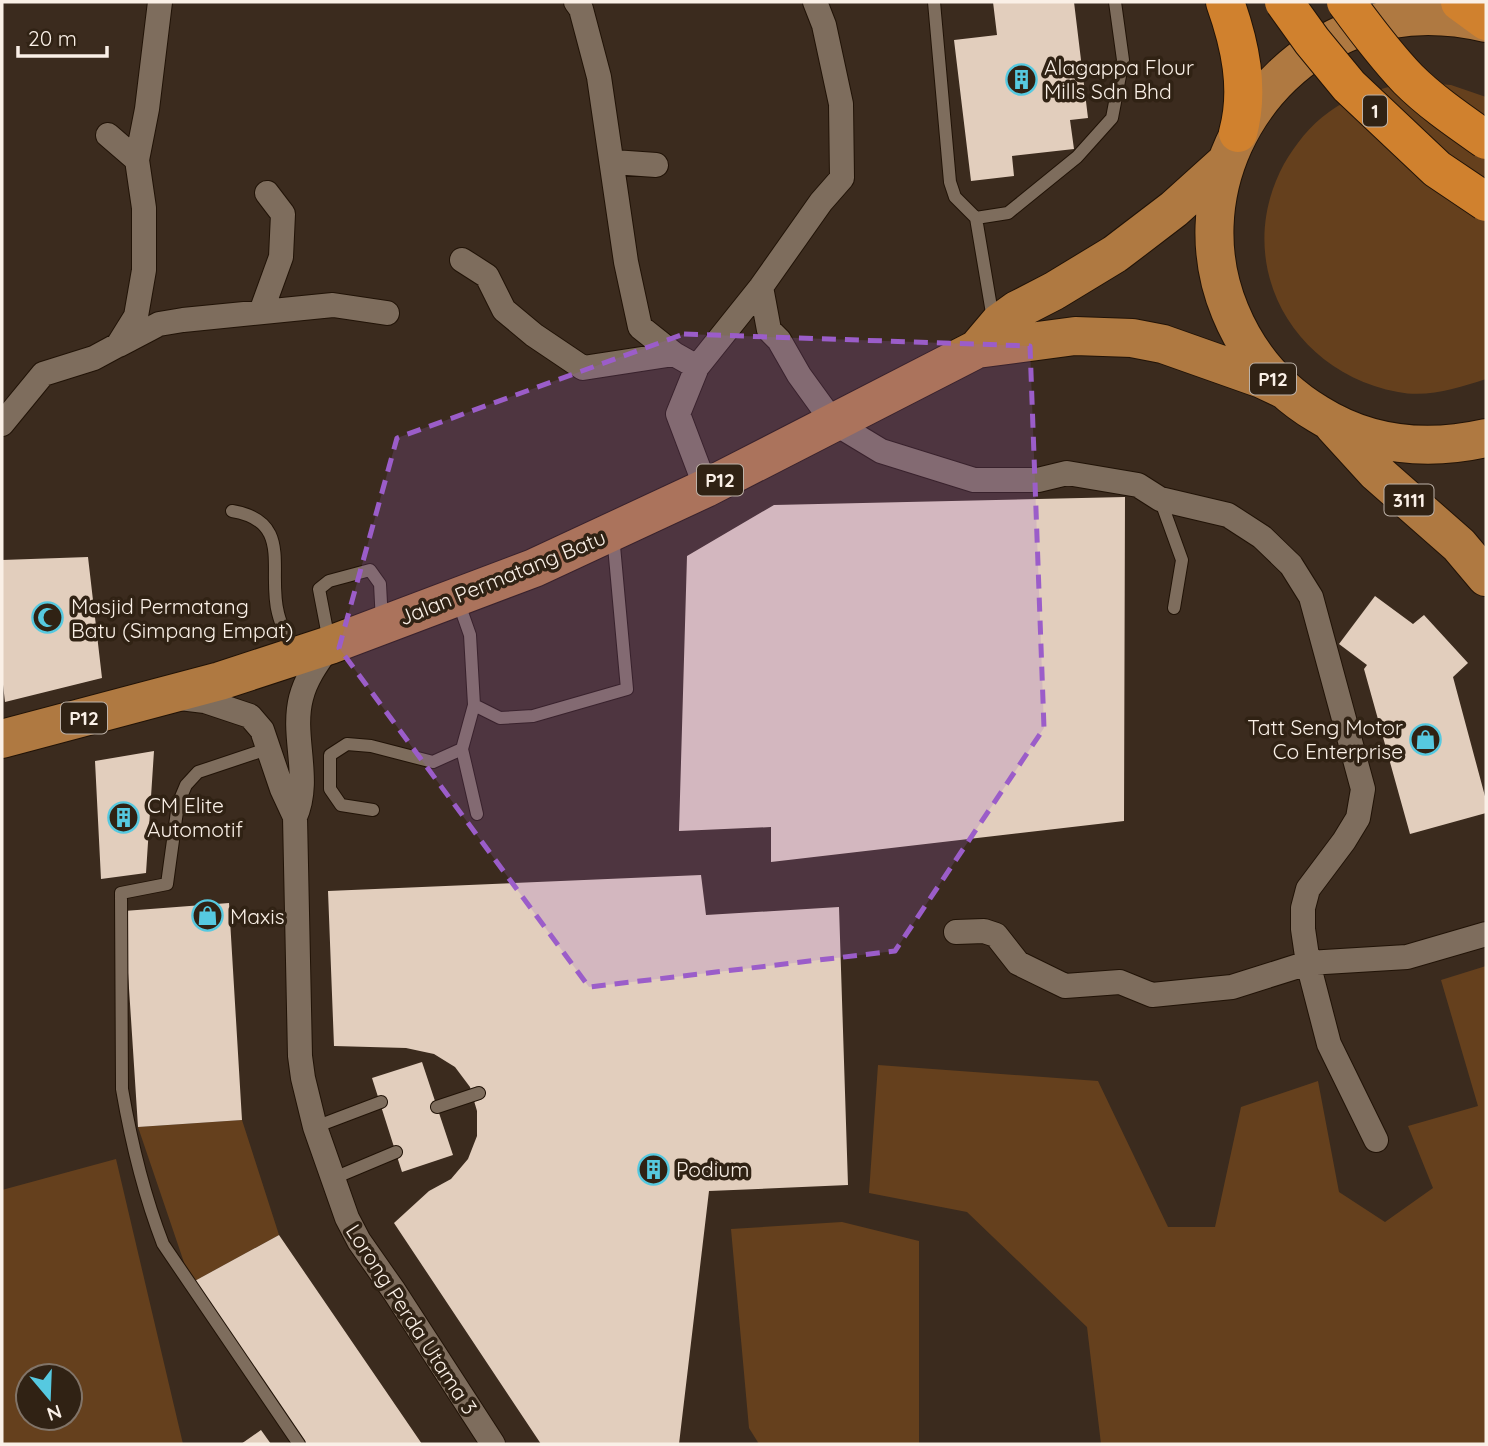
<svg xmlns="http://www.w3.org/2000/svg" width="1488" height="1446" font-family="Quicksand,sans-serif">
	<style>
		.green { fill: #65401d; fill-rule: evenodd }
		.building { fill: #e2cebd }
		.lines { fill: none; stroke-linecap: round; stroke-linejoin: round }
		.lane-casing { stroke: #211307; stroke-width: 14 }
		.street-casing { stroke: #211307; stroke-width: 26 }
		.primary-casing { stroke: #211307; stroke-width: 40 }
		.highway-casing { stroke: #211307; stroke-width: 40 }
		.lane { stroke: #7e6d5d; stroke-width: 12 }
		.street { stroke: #7e6d5d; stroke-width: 24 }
		.primary { stroke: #af7941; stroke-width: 38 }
		.highway { stroke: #d0812e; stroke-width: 38 }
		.highway-bridge-casing { stroke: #211307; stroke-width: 40; stroke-linecap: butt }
		.highway-bridge { stroke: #d0812e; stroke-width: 38 }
		.marked { fill: #9b5dc9; fill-opacity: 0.2; stroke: #9b5dc9; stroke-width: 5; stroke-dasharray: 14 9; stroke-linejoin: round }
		.labels { text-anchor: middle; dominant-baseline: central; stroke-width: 7; stroke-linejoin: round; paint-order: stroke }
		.shield { fill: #302214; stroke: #bdb2a8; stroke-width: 2 }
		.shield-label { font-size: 19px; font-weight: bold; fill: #faf0e7 }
		.poi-label { font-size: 21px; fill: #faf0e7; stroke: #302214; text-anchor: start }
		.street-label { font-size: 21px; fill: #faf0e7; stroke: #302214 }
	</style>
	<rect width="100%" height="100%" fill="#3b2b1e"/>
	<!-- green -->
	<path class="green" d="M1408,82l43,3 35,12v282c-28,9 -58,19 -88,13 -107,-20 -167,-130 -114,-228 11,-19 26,-39 45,-52 23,-17 52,-23 79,-30z
		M1486,966v478h-385l-14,-117 -120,-115 -98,-19 9,-128 220,16 70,146h47l26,-120 77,-26 21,111 46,30 48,-34 -25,-62 70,-20 -37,-126z
		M242,1120l37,115 -88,48 -53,-156z
		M116,1159l67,285h-181v-254zM70,1376v42h-42v-42z
		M842,1222l77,19v203h-160l-10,-16 -18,-199z"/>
	<!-- building -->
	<path class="building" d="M993,2h81l14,116 -18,2 4,29 -62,7 2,20 -43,5 -17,-141 43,-5z
		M1125,497l-1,324 -353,41v-35l-92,4 8,-275 87,-51z
		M88,557l14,121 -97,24 -3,-26v-116z
		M1375,596l38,28 11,-9 44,48 -15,14 33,123v13l-76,21 -46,-165 3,-4 -28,-21z
		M154,751l-8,122 -45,6 -6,-118z
		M701,875l5,40 133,-8 9,278 -139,6 -30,253h-138l-147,-221 35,-32 22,-12 17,-20 9,-23v-25l-7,-24 -15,-20 -21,-13 -28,-6 -72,-2 -6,-155z
		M229,903l13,217 -104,7 -14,-216z
		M422,1062l31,93 -51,17 -30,-94z
		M279,1235l143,209h-118l-113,-161z
		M261,1430l10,14h-30z"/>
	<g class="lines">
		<defs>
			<path id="lane" d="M934,2l16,180 5,15 21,21 17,101
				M976,218l32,-5 69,-56 35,-39 11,-58 -8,-58
				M1160,499l22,61 -8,48
				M232,511c62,10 35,60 46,102 3,13 10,27 15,41
				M329,641l-10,-52 10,-8 41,-11 10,14 2,38
				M474,705l26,13 33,-2 94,-27 -14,-154
				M270,748l-72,24 -12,13 -8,19 -11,80 -46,9 1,196c9,52 22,106 41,155l136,200
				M462,749l15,65
				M373,810l-32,-5 -11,-16v-34l17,-11 24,2 62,16 29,-13 12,-44 -4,-70 -12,-34
				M437,1107l42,-14
				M315,1127l66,-25
				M334,1178l62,-26"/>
			<path id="street" d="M576,2l5,7 18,68 27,185 14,65 34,27 23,13
				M137,160l10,-51 13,-107
				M613,162l43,3
				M462,260l25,16 17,34 30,25 49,33 91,-14
				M761,287l8,43 10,10 20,35 34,47 48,29 93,29h64l29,-7 71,12 22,14 68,16 34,22 29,28 20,32 52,192 -5,29 -14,23 -36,48 -5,19v21l5,34 21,81 47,96
				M261,312l20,-55 2,-43 -16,-21
				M119,345l40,-21 24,-4 150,-15 54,8
				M2,424l41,-50 51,-16 24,-13 18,-29 8,-46v-62l-7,-48 -29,-25
				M706,488l-28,-74 19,-47 64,-80 60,-85 21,-24 -1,-74 -17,-79 -9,-23
				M330,645c-12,17 -24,33 -29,53 -10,39 11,81 -6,119l5,239 3,22 12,49 32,91 12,23 35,50 99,153
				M180,698l25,3 45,15 12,14 20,59 13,28
				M956,932l28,-1 12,4 22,28 47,23 55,-4 32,13 80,-8 76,-24 99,-6 79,-23"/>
			<path id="primary" d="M1486,23c-43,-10 -88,-10 -130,6 -112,43 -172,171 -126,282 18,44 48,79 88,103 51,32 110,37 168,24
				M977,349l22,-26 18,-13 37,-19 61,-37 59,-45 51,-46
				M1334,426l42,46 83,73 27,32
				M2,739l218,-58 110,-36 204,-77 172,-80 271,-139 98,-13 57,2 31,6 99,35 21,10"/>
			<path id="highway" d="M1225,2c15,42 25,87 13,131
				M1460,2l26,19"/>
		</defs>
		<!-- lane casing -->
		<use href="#lane" class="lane-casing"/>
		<!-- street casing -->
		<use href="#street" class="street-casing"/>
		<!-- primary casing -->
		<use href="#primary" class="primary-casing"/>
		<!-- highway casing -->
		<use href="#highway" class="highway-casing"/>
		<!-- lane -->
		<use href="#lane" class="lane"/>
		<!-- street -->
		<use href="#street" class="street"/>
		<!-- primary -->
		<use href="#primary" class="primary"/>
		<!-- highway -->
		<use href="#highway" class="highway"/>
		<defs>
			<path id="highway-bridge" d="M1284,2l28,39 37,45 88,83 49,33
				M1346,2c19,26 39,53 62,77 23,23 51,42 78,61"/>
		</defs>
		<!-- highway-bridge casing -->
		<use href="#highway-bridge" class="highway-bridge-casing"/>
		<!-- highway-bridge -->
		<use href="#highway-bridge" class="highway-bridge"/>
	</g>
	<!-- marked area -->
	<path class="marked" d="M684,334l346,12 14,382 -149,223 -306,36 -250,-339 58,-210z"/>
	<!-- icons -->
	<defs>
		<symbol id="building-ring" viewBox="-11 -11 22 22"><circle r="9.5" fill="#302214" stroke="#56c9e0" stroke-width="1.5"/><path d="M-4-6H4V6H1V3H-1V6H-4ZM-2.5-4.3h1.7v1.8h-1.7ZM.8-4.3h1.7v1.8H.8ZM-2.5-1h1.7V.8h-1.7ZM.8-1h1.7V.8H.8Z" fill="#56c9e0"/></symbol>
		<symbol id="mosque-ring" viewBox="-11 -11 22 22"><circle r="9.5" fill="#302214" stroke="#56c9e0" stroke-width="1.5"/><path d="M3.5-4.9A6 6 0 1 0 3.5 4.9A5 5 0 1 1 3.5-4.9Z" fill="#56c9e0"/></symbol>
		<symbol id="shop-ring" viewBox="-11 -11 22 22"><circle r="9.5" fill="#302214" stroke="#56c9e0" stroke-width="1.5"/><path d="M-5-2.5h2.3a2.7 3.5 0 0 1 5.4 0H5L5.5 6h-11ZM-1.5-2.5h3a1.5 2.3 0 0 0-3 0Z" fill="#56c9e0"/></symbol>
	</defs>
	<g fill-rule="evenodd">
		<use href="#building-ring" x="1004" y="62" width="35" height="35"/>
		<use href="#mosque-ring" x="30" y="600" width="35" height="35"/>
		<use href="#shop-ring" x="1408" y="722" width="35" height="35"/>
		<use href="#building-ring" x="106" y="800" width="35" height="35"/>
		<use href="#shop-ring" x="190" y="898" width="35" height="35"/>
		<use href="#building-ring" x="636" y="1152" width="35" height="35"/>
	</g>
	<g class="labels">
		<!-- shield labels -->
		<g class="shield">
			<rect x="1363" y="95.5" width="24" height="31" rx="5"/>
			<rect x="1250" y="363.5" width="46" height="31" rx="5"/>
			<rect x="697" y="464.5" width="46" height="31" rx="5"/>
			<rect x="1384.5" y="484.5" width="49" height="31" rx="5"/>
			<rect x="61" y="702.5" width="46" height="31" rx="5"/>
		</g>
		<g class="shield-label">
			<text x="1375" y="111">1</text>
			<text x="1273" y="379">P12</text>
			<text x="720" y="480">P12</text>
			<text x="1409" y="500">3111</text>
			<text x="84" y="718">P12</text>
		</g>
		<!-- poi labels -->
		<g class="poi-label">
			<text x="1044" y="67">Alagappa Flour<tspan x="1044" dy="24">Mills Sdn Bhd</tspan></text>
			<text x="71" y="606">Masjid Permatang<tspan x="71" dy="24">Batu (Simpang Empat)</tspan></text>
			<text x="1403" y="727" text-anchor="end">Tatt Seng Motor<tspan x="1403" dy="24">Co Enterprise</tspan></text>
			<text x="147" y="805">CM Elite<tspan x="147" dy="24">Automotif</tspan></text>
			<text x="230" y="916">Maxis</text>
			<text x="676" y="1169">Podium</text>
		</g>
		<!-- street labels -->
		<g class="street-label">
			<text transform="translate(502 577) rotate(-22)">Jalan Permatang Batu</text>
			<text transform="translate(412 1319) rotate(57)">Lorong Perda Utama 3</text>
		</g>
	</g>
	<!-- border -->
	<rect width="1488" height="1446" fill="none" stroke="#faf0e7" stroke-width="7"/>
	<!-- north arrow -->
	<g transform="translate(49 1397) rotate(161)"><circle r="33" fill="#302214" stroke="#817468" stroke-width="2"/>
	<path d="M0-5L12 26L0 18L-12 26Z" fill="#56c9e0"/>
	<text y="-10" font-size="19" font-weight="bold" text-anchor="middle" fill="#faf0e7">N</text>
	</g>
	<!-- scale -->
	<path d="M18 46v10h89v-10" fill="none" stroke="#faf0e7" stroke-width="3.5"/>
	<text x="28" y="46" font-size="21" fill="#faf0e7" stroke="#302214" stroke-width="5" paint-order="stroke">20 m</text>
</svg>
